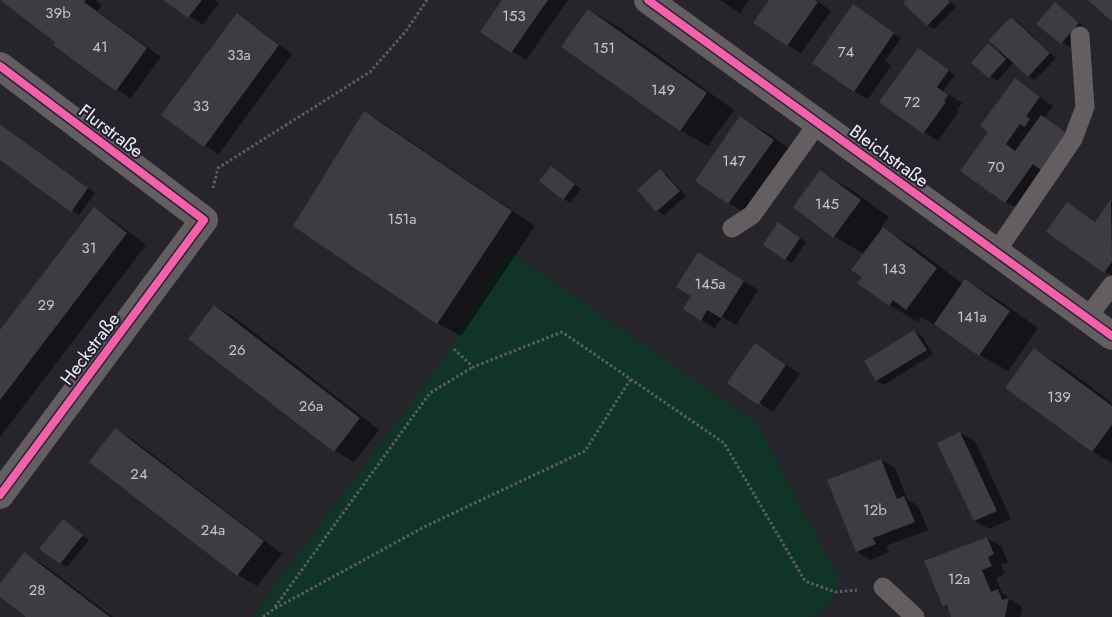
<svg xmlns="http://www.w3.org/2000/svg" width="1112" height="617" font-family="Jost,sans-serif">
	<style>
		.green { fill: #103526 }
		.shadow { fill: #0007 }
		.building { fill: #3d3c42 }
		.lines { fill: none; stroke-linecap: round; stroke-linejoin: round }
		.path { stroke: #605c60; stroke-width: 3; stroke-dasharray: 2.5 2.5; stroke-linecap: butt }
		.lane { stroke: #645e61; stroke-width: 19 }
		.street { stroke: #645e61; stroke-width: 28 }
		.cycleway-casing { stroke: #25222f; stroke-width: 11 }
		.cycleway { stroke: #f560ab; stroke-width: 8 }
		.labels { text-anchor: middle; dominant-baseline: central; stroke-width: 4.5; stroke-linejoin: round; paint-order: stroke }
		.number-label { font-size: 15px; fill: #c7c4ce }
		.street-label { font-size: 18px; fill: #f5f2fc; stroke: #25222f }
	</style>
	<rect width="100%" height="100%" fill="#26252c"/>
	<!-- green -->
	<path class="green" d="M509,251l249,173 82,158 -12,25 -19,10h-557l193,-260z"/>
	<!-- shadow -->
	<path class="shadow" d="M2,0h94l6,5 -5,6 64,46 -30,41 -14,-8 -62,-45 2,-4z
		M165,0h49l5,3 -16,22z
		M503,0h65l-42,60 -44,-29z
		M720,0h29l-9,13z
		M770,0h46l15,11 -30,42 -14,-8z
		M908,0h41l7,7 -22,22 -7,-4z
		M1055,4l31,24 -17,19 -31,-23z
		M853,6l48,32 -16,23 6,5 -23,33 -14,-8z
		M589,10l28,16 117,84 -26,36 -28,-16z
		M237,15l14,8 41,31 -73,100 -14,-8 -42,-31z
		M1011,18l7,4 38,36 -21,22 -7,-4 -14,-14 -17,19 -24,-18 16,-18 19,14 1,-1z
		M925,53l30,22 -12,16 19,12 -5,7 2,1 -21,30 -58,-39z
		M1015,79l38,27 -9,12 37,25 -61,67 -14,-8 -16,-71z
		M365,112l23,14 147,100 -74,110 -24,-13z
		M741,118l28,16 32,23 -44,63 -28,-17 -33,-23z
		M0,124l95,69 -16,22 -79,-56z
		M558,171l23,18 -11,14 -6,-4z
		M660,171l7,4 19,21 -22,19 -7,-4z
		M821,172l28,16 40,29 -8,11 30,17 52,39 3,-3 28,16 44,31 -30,43 -28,-16 -44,-31 -1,1 -14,-8 -3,5 -28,-17 -31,-22 5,-6v-23l-30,-18z
		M1111,201l1,1v74l-65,-44 20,-28 29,18z
		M94,209l19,11 33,25 -146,192v-105z
		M786,228l20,14 -14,21 -7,-4z
		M713,262l45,28 -22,35 -14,-8 -7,11 -14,-8z
		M215,306l19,11 145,113 -25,32 -19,-11z
		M914,331l7,4 12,19 -49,31 -7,-4 -12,-19z
		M756,344l44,30 -27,38 -44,-30z
		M1035,350l28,16 49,37v60l-20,-12 -85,-63z
		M116,430l19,11 147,113 -25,32 -19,-11z
		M960,433l15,8 36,78 -22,10 -14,-8 -36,-78z
		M881,460l14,8 12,31 11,7 10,24 -42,16 3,6 -18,8 -14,-8z
		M63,521l26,19 -22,27 -7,-4z
		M987,538l14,8 7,16 -7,3 4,9 -9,4 6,15 20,14 -2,10h-67l-3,-7 -6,-4z
		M24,554l20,11 69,52h-84l-29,-22v-9z"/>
	<!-- building -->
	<path class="building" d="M0,0h86l-2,2 63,46 -31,43 -63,-46 2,-3z
		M163,0h39l-14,18z
		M502,0h46l-37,53 -31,-21z
		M769,0h46l3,2 -31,44 -34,-23z
		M906,0h42l2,2 -23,24 -24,-23z
		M1088,0h24v21l-3,-2z
		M1055,2l24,21 -18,21 -25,-20z
		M853,4l41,29 -40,59 -42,-29z
		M588,9l119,84 -27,38 -119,-84z
		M237,13l42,32 -75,102 -43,-32z
		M1011,17l39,36 -22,24 -39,-37z
		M988,43l18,16 -17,19 -18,-15z
		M918,48l31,22 -12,17 11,8 -4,6 2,1 -23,32 -44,-32z
		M1015,78l25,19 -14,19 4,3 -5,8 -5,-3 -14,20 9,7 26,-36 27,19 -27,36 -8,-6 -28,39 -45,-32 28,-39 -8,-6z
		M364,111l148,100 -75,113 -144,-98z
		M740,116l34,24 -46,64 -33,-23z
		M0,124l88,64 -17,24 -71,-52z
		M551,166l24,18 -12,16 -24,-19z
		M660,169l20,22 -24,21 -19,-22z
		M820,170l41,30 -28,38 -40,-31z
		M1111,199l1,63 -8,11 -58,-41 21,-30 28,20z
		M94,207l33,26 -127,167v-70z
		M778,222l22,16 -15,22 -22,-15z
		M883,227l54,41 -31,42 -13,-10 -4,6 -32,-23 5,-6 -11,-7z
		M698,252l46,29 -23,37 -14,-8 -6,11 -18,-12 8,-13 -15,-9z
		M965,279l45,32 -31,45 -45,-32z
		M214,305l146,113 -26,34 -146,-113z
		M914,330l13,20 -51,31 -12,-20z
		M755,343l31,22 -28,40 -31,-22z
		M1034,348l78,58v19l-20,27 -87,-64z
		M115,428l149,113 -27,35 -148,-114z
		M960,432l37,79 -23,10 -37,-78z
		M881,459l16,40 7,-3 11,26 -42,16 3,6 -20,8 -29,-72z
		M63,519l20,16 -23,29 -21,-15z
		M987,537l7,17 -6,3 4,9 -10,4 9,22 7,-3 4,11 7,-2 -4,19h-54l-4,-12 -4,2 -19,-46z
		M24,552l66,50 20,15h-84l-26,-20v-13z"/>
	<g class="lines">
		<!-- path -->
		<path class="path" d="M213,188l5,-20 152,-96 36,-41 21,-31
			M454,349l19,18 89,-35 162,111 81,138 30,11 22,-2
			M275,607l155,-214 43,-26
			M263,617l11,-8 152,-83 159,-75 45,-71"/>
		<!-- lane -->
		<path class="lane" d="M732,228l20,-13 66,-92
			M996,252l77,-113 12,-32 -5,-71
			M1087,318l25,-33
			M883,587l32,30"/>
		<!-- street -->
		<path class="street" d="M648,0l464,336
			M0,66l204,154 -204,275"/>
		<defs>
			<path id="cycleway" d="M648,0l464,336
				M0,66l204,154 -204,275"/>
		</defs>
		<!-- cycleway casing -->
		<use href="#cycleway" class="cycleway-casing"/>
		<!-- cycleway -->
		<use href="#cycleway" class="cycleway"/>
	</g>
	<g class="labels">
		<!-- number labels -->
		<g class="number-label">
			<text x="58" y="13">39b</text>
			<text x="514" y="16">153</text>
			<text x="100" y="47">41</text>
			<text x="604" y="48">151</text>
			<text x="846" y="52">74</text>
			<text x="239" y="55">33a</text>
			<text x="663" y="90">149</text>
			<text x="912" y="102">72</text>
			<text x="201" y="106">33</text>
			<text x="734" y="161">147</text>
			<text x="996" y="167">70</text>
			<text x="827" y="204">145</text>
			<text x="402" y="219">151a</text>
			<text x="89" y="248">31</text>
			<text x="894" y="269">143</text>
			<text x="710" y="284">145a</text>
			<text x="46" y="305">29</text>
			<text x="972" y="317">141a</text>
			<text x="237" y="350">26</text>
			<text x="1059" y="397">139</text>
			<text x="311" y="406">26a</text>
			<text x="139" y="474">24</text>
			<text x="875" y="510">12b</text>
			<text x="213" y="530">24a</text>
			<text x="959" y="579">12a</text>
			<text x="37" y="590">28</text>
		</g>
		<!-- street labels -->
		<g class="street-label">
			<text transform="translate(111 131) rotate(37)">Flurstraße</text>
			<text transform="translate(889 156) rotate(36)">Bleichstraße</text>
			<text transform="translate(90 349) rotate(-53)">Heckstraße</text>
		</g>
	</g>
</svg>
